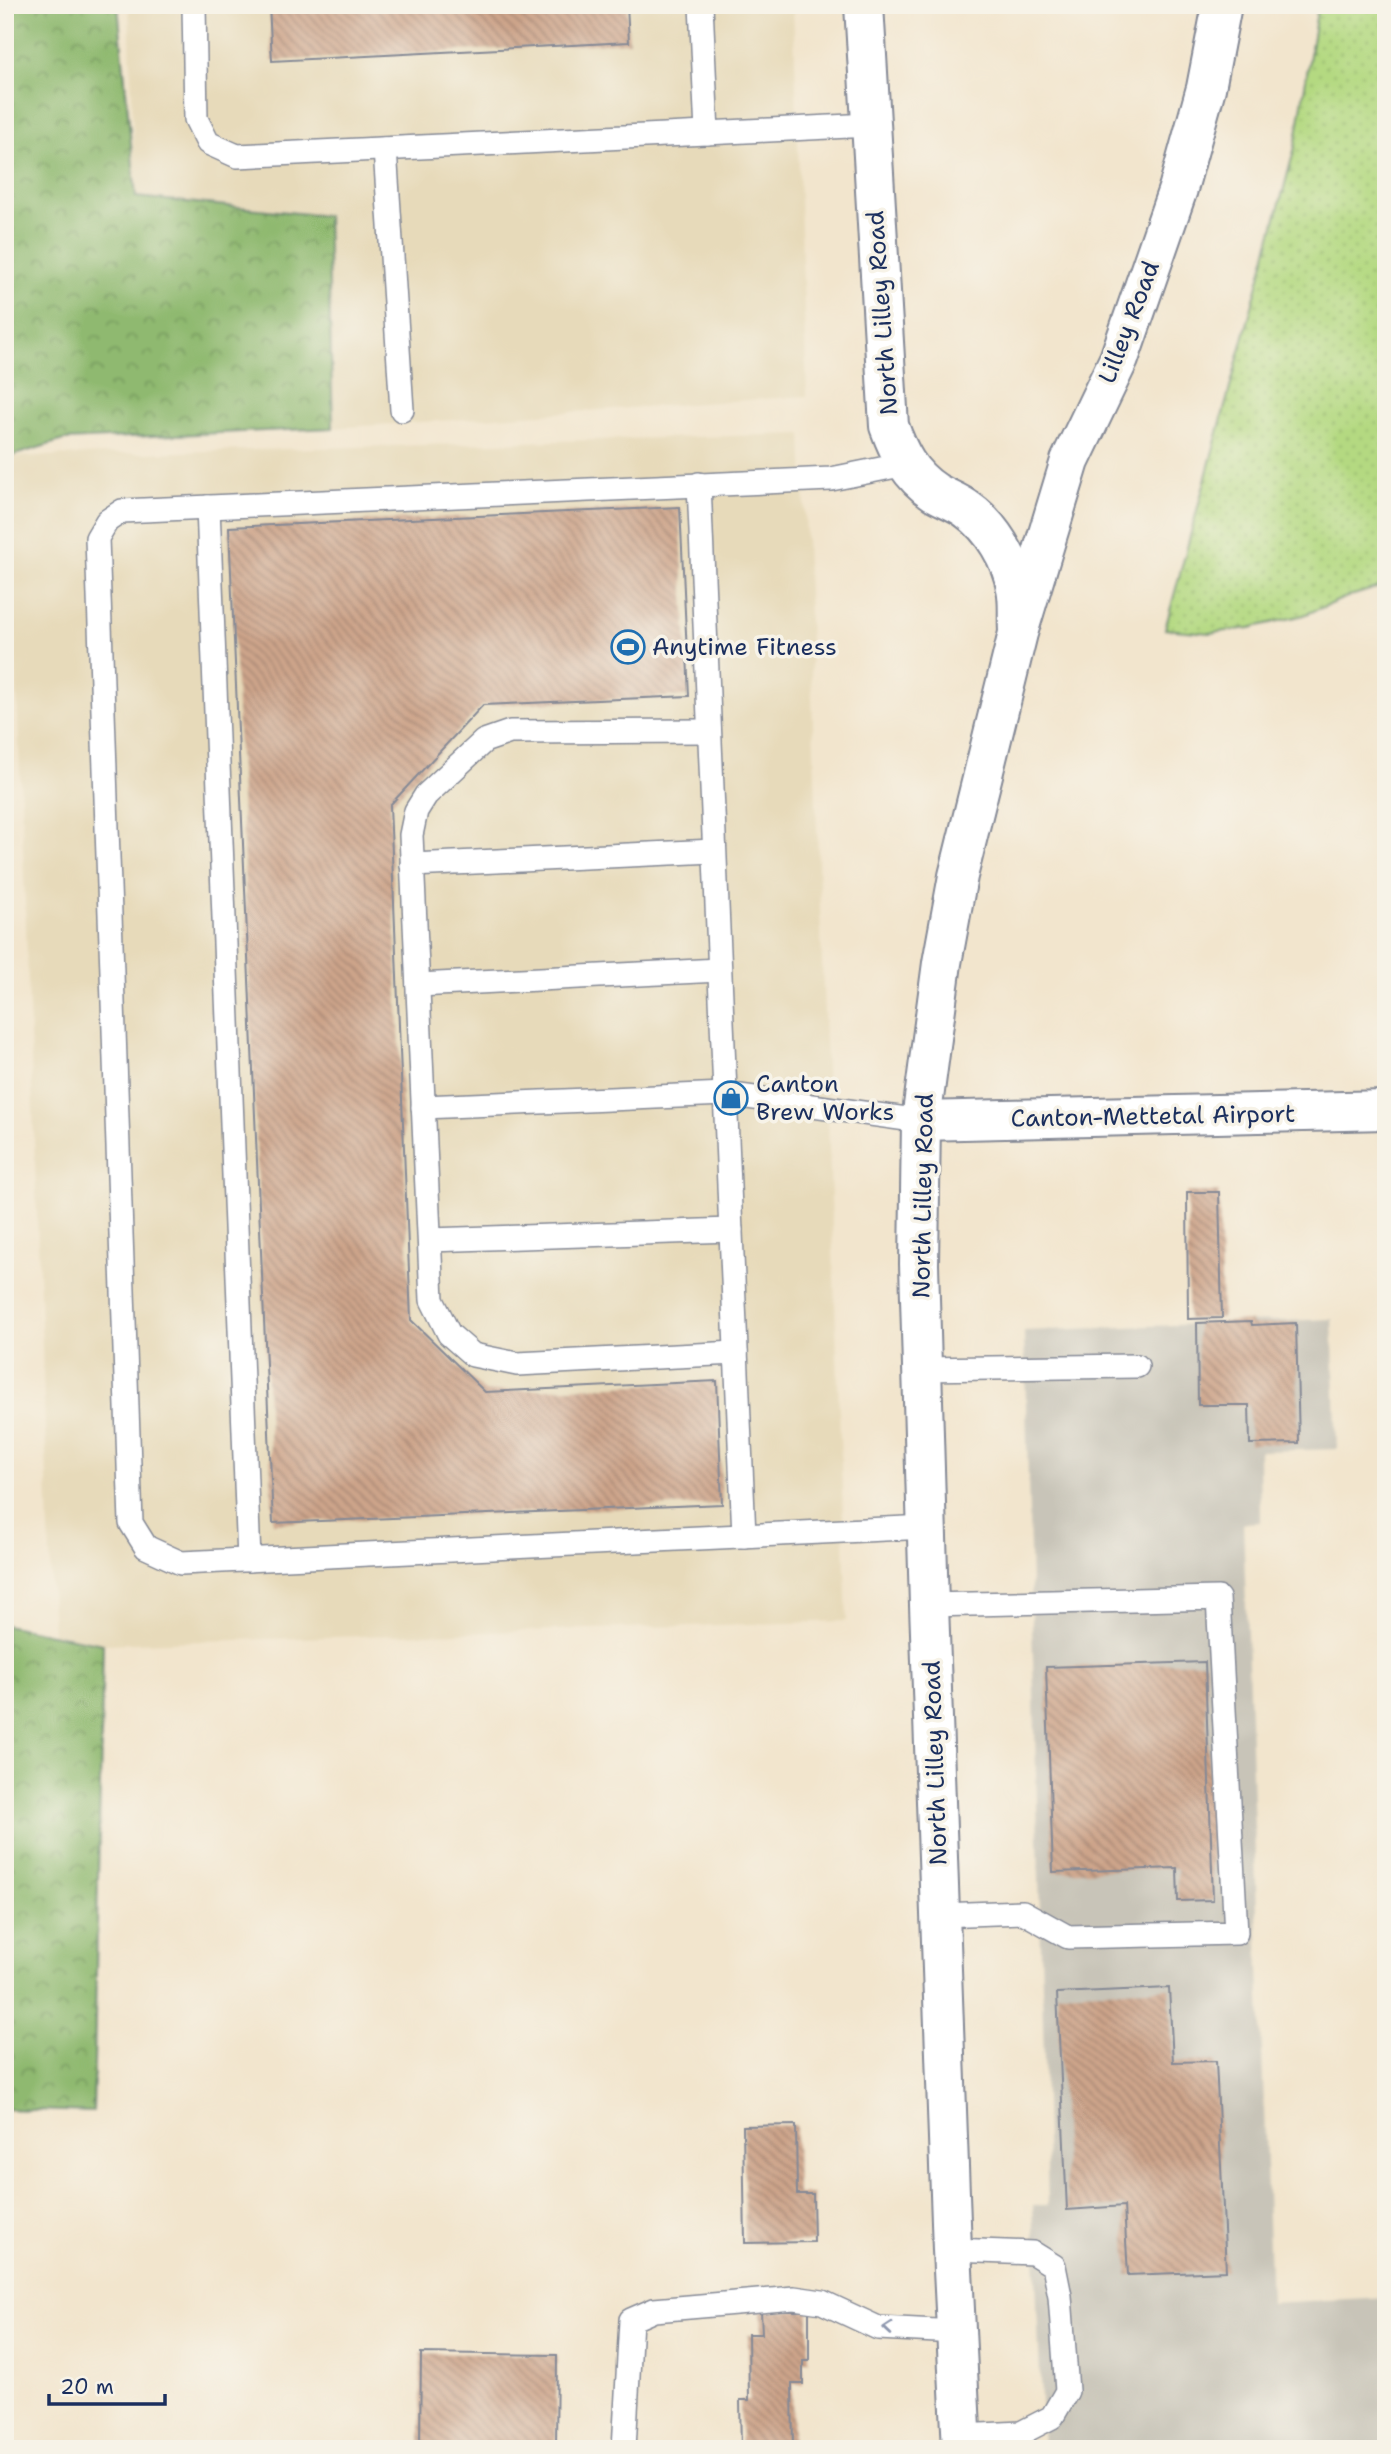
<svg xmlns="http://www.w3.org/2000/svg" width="1391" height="2454" viewBox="0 0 1391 2454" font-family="'Shantell Sans',sans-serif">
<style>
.built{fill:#e7daba}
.industrial{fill:#c8c4b8}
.grass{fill:url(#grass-dots);stroke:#688470;stroke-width:2}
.forest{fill:url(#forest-crowns);stroke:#557466;stroke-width:2}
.building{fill:url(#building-back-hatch)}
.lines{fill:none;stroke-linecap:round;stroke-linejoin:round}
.lane-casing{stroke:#868a96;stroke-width:26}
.street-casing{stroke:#868a96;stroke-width:42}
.secondary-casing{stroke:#868a96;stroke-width:42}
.lane{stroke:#fff;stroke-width:23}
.street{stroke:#fff;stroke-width:38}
.secondary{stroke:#fff;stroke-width:38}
.oneway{stroke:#8d97ae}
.labels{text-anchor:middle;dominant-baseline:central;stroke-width:7;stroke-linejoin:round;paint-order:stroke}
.street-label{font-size:24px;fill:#1b2f5e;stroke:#f7f3e8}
.poi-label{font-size:24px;fill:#1b2f5e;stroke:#f7f3e8;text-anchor:start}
</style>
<defs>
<pattern id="grass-dots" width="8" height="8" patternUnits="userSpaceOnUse" patternTransform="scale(1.75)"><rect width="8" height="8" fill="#b4d981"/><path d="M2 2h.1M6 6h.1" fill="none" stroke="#9abb72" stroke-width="1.8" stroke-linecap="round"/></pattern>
<pattern id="forest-crowns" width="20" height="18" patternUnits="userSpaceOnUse" patternTransform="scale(1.75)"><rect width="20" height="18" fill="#8fb96f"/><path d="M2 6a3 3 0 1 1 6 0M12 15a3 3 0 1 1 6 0" fill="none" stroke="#74975e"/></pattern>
<pattern id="building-back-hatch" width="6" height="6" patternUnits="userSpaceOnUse" patternTransform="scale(1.75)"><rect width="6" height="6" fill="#cda48a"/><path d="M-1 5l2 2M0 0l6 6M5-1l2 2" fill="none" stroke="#a68674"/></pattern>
</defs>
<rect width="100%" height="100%" fill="#f7f3e8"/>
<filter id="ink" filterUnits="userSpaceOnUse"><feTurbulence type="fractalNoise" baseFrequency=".0143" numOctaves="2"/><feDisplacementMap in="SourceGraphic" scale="14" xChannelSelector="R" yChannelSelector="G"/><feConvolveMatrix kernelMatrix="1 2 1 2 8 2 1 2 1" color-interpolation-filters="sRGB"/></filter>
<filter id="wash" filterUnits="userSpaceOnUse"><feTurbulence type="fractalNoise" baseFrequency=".00686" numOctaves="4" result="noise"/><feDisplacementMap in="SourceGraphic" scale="28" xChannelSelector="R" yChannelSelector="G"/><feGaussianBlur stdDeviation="1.57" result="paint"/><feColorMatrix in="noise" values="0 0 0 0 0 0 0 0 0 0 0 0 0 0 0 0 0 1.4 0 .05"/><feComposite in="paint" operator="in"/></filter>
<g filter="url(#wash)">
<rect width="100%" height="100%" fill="#f2e5cd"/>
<g class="built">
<path d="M 129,5 L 793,5 L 807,396 L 333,428 L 327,216 L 135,197 Z"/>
<path d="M 802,434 L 847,1621 L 103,1644 L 53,1634 L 8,457 Z"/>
</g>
<path class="industrial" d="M 1332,1319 L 1337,1449 L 1259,1451 L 1260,1522 L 1243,1523 L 1271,2303 L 1386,2297 L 1386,2449 L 1043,2449 L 1033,2205 L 1048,2205 L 1024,1331 Z"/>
<path class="grass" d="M 1318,5 L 1386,5 L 1386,585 L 1347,597 L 1304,615 L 1250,628 L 1210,633 L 1165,629 L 1295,147 Z"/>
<g class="forest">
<path d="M 5,5 L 118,5 L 136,197 L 327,216 L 333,428 L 64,440 L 5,458 Z"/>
<path d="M 5,1625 L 103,1644 L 93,2112 L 5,2109 Z"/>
</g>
<g id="blocks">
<g class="building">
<path d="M 269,5 L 627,5 L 629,42 L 272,61 Z"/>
<path d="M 680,507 L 689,696 L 483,705 L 390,805 L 411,1320 L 485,1392 L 717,1381 L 722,1504 L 273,1523 L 229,527 Z"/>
<path d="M 1187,1192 L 1219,1192 L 1222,1318 L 1188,1319 Z"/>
<path d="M 1251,1321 L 1252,1325 L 1296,1323 L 1299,1443 L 1250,1444 L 1249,1405 L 1198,1405 L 1197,1323 Z"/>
<path d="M 1205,1662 L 1213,1900 L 1178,1901 L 1177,1868 L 1053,1872 L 1046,1667 Z"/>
<path d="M 1169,1988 L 1173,2062 L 1216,2061 L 1226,2271 L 1128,2275 L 1124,2206 L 1067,2210 L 1057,1993 Z"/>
<path d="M 796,2125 L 797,2194 L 813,2194 L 814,2242 L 745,2243 L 743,2126 Z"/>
<path d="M 761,2311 L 809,2311 L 809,2361 L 803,2361 L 803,2384 L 792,2384 L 793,2449 L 741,2449 L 740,2400 L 749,2400 L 748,2334 L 762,2334 Z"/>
<path d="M 421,2353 L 557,2355 L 556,2447 L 420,2446 Z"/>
</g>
</g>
</g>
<g filter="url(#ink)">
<use href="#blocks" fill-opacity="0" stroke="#868a96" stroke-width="2"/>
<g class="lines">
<defs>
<g id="lane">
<path d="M 194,5 L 196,119 L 208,143 L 237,156 L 870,125"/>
<path d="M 701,5 L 707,133"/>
<path d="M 385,149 L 402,410"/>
<path d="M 906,464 L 831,479 L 122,511 L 107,521 L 97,538 L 131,1523 L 146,1547 L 181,1563 L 927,1527"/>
<path d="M 699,484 L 744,1536"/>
<path d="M 208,507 L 249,1560"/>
<path d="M 709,731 L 510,732 L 484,741 L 426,795 L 416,811 L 411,835 L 432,1300 L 449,1334 L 473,1355 L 517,1364 L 736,1353"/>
<path d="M 412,865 L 714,851"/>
<path d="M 418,985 L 719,970"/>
<path d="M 423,1107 L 725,1094 L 921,1121"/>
<path d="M 430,1240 L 731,1230"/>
<path d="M 922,1369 L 1137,1366"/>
<path d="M 929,1605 L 1218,1598 L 1236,1933 L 1068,1937 L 1023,1912 L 940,1915"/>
<path d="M 952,2250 L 1033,2253 L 1054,2266 L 1060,2296 L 1067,2391 L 1052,2417 L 1021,2433 L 962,2436"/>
<path d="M 624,2449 L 631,2320 L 654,2310 L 794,2298 L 822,2302 L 878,2328 L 957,2332"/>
</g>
<g id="street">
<path d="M 864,5 L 889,426 C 899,453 909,475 935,492 C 945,498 958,502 968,510 C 992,527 1011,559 1016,588 C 1019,601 1017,617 1018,631"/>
<path d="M 921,1121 L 1386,1110"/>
</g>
<path id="secondary" d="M 962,2449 L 952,2250 L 929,1605 L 919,1264 L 921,1121 L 942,963 L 958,876 L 1018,633 L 1070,461 L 1119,359 L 1178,189 L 1206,88 L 1222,5"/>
</defs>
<use href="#lane" class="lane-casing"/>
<use href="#street" class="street-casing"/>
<use href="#secondary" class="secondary-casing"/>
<use href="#lane" class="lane"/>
<use href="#street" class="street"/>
<use href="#secondary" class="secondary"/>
</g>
<defs><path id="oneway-chevron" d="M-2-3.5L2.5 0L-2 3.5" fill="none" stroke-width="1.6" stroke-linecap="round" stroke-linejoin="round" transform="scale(1.75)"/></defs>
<use class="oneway" href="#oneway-chevron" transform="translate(888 2328) rotate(-175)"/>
</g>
<defs>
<symbol id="stadium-ring" viewBox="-11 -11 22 22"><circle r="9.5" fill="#f7f3e8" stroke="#1f6fb2" stroke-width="1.5"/><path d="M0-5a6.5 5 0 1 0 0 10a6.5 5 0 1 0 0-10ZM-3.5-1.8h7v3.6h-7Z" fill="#1f6fb2"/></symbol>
<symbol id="shop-ring" viewBox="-11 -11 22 22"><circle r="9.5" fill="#f7f3e8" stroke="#1f6fb2" stroke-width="1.5"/><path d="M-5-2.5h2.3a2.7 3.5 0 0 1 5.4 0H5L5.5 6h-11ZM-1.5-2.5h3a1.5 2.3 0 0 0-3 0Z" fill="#1f6fb2"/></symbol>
</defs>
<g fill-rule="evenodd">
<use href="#stadium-ring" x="609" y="628" width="38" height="38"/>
<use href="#shop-ring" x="712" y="1079" width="38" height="38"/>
</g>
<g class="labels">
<g class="street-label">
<text transform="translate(882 313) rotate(-94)">North Lilley Road</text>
<text transform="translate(1129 322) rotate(-69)">Lilley Road</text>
<text transform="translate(1153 1116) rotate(-1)">Canton-Mettetal Airport</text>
<text transform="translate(923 1196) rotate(-89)">North Lilley Road</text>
<text transform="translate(935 1763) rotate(-92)">North Lilley Road</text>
</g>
<g class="poi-label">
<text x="652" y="647">Anytime Fitness</text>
<text x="756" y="1084">Canton<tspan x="756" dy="28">Brew Works</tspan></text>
</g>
</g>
<rect width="1391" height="2454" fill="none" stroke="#f7f3e8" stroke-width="28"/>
<path d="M49 2394v10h116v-10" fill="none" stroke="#1b2f5e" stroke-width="3.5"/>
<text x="60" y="2394" font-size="21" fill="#1b2f5e" stroke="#f7f3e8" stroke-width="5" paint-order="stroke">20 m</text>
</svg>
